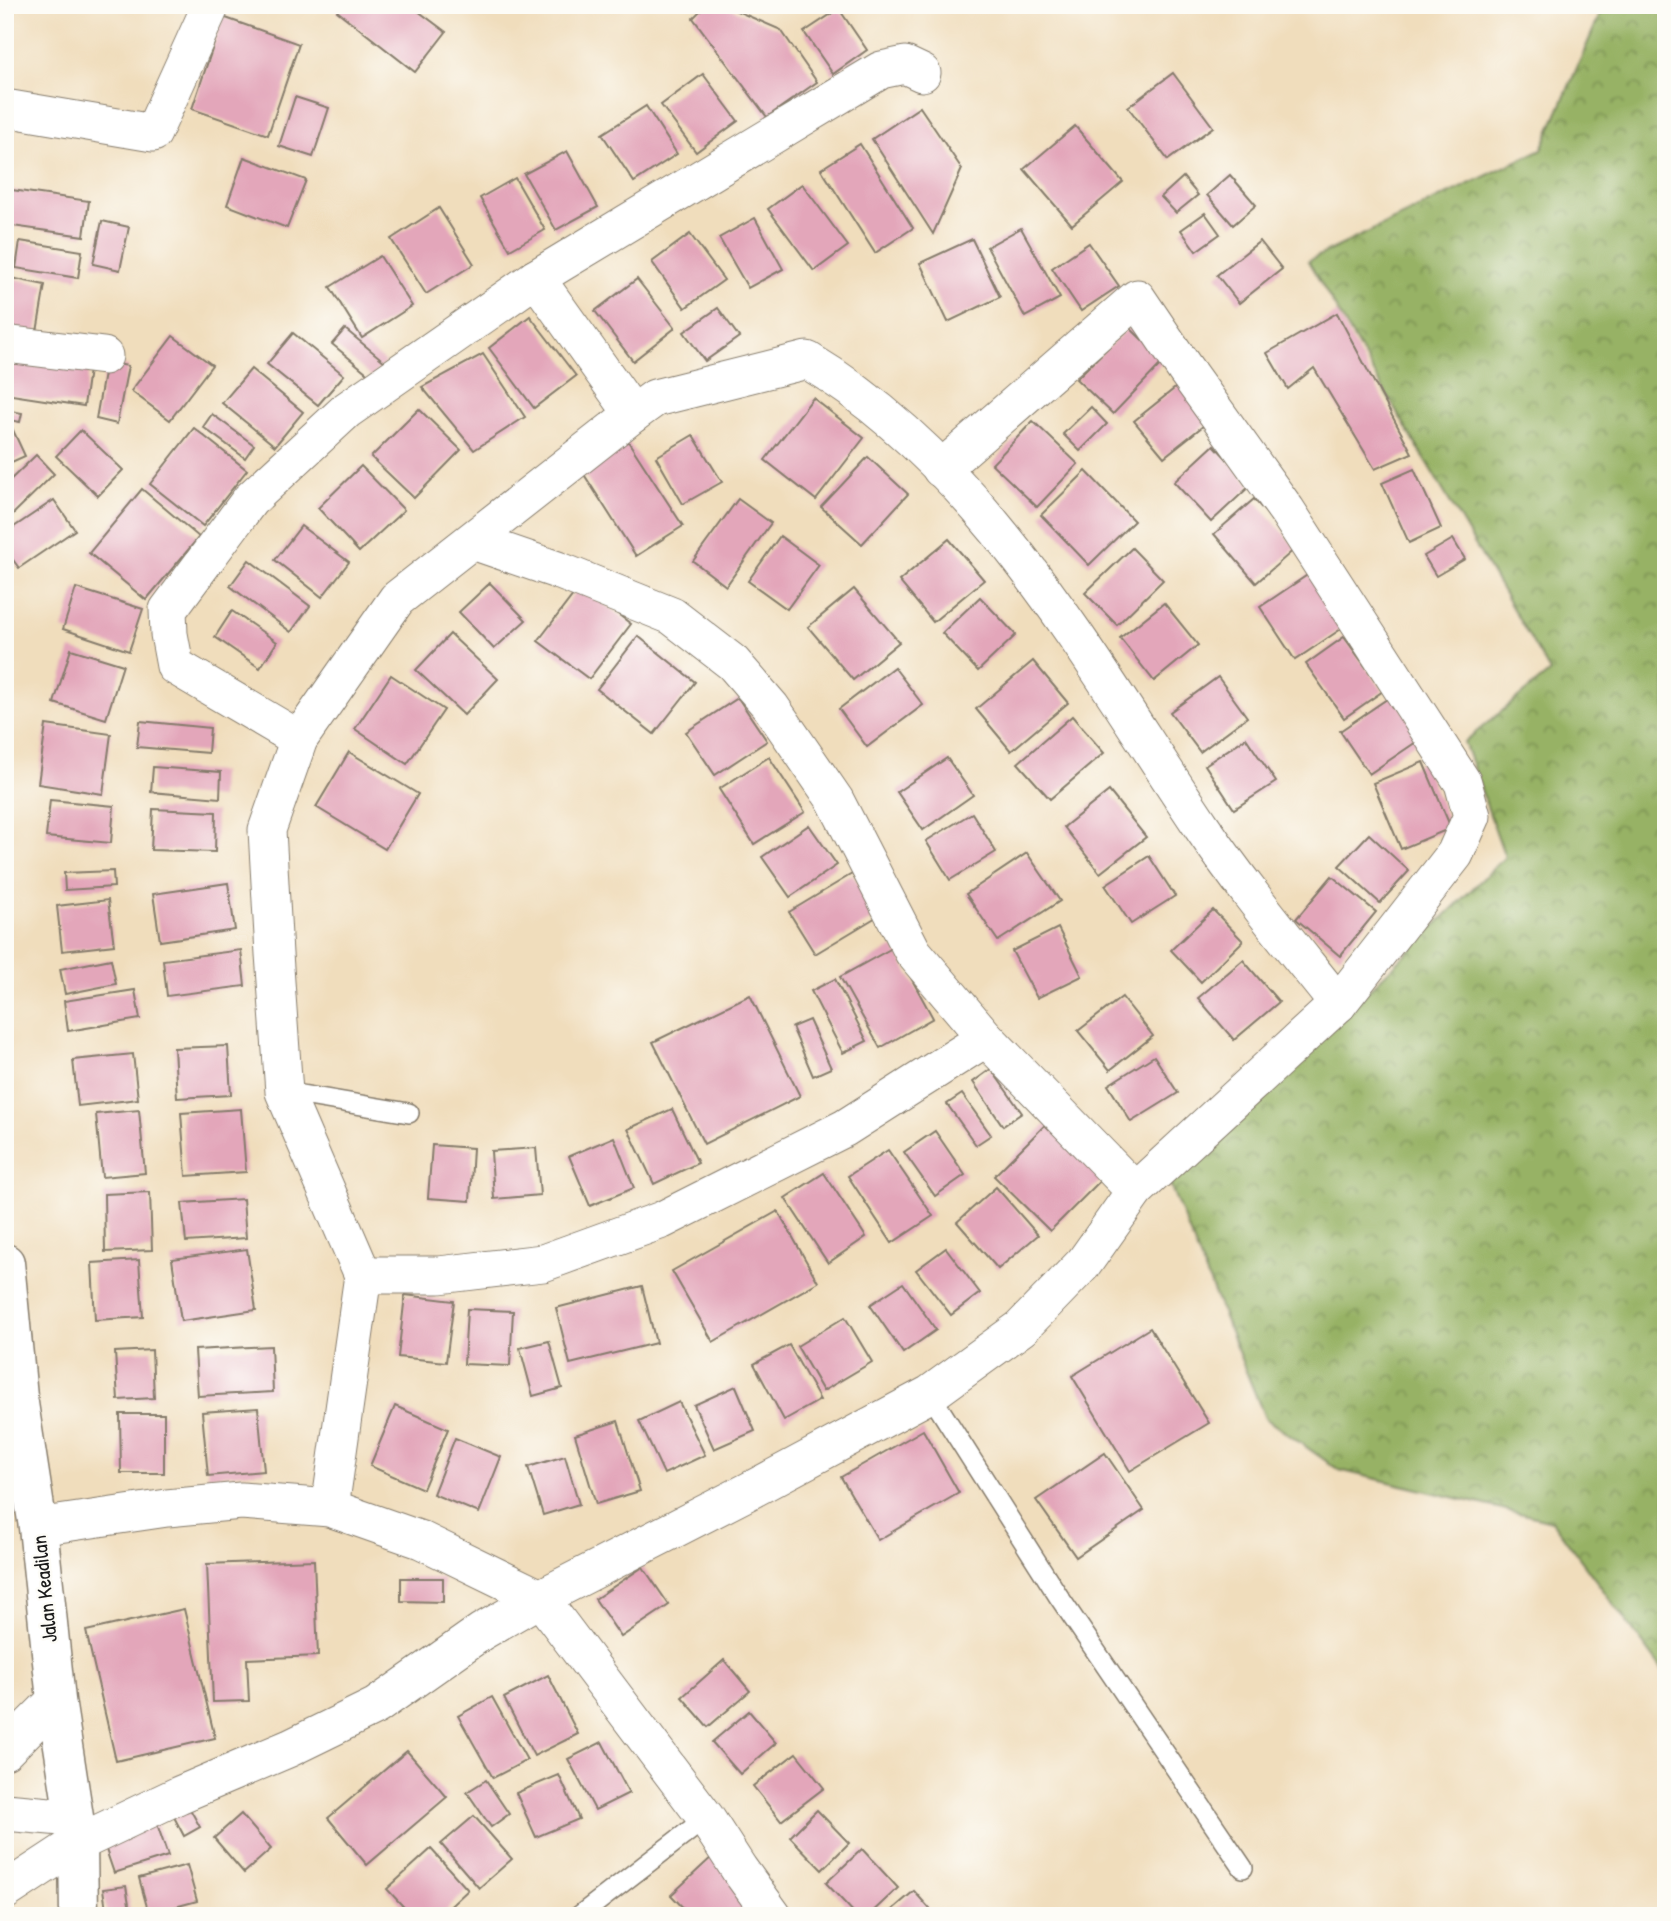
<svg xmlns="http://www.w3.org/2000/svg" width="1671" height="1921" viewBox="0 0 1671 1921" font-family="'Patrick Hand',sans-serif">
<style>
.forest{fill:url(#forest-crowns);stroke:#5a6740;stroke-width:2}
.building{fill:#e3a6ba}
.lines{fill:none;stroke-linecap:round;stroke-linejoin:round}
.service-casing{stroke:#867c6c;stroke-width:22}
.minor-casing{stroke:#867c6c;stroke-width:39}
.secondary-casing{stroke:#867c6c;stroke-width:41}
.service{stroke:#fff;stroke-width:19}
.minor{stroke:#fff;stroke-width:37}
.secondary{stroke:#fff;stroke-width:38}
.labels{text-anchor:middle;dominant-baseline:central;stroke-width:5;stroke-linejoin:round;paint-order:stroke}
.street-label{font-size:21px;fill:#1c1c1c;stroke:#fdfcf7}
</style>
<defs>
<pattern id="forest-crowns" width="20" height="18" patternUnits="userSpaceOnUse" patternTransform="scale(1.75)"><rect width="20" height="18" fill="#97b265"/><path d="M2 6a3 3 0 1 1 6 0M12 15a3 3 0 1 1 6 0" fill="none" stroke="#7a9052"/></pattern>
</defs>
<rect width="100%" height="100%" fill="#fdfcf7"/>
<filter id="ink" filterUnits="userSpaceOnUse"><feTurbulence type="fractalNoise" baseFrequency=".0143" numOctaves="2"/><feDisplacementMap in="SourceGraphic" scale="14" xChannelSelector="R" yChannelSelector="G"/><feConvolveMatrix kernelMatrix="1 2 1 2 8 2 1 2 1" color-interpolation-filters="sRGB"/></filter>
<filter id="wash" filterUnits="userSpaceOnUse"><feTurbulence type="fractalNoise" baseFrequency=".00686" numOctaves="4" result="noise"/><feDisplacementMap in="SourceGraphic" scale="28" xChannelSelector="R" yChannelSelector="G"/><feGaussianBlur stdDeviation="1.57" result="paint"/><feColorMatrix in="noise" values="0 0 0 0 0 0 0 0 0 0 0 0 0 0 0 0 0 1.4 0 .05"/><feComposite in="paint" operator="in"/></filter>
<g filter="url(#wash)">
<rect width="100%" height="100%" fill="#f0ddbc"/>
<path class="forest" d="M 1604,5 L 1666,5 L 1666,1675 L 1552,1521 L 1339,1470 L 1265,1418 L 1162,1165 L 1286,1071 L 1505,857 L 1464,742 L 1550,672 L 1308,261 L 1542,149 Z"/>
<g id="blocks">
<g class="building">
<path d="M 341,5 L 410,5 L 446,32 L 415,72 L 337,11 Z"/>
<path d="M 706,5 L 723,5 L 781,30 L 817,82 L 767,117 L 693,18 Z"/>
<path d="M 839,9 L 867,50 L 833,74 L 804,32 Z"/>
<path d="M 223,17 L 299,44 L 268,135 L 192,109 Z"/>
<path d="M 1173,73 L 1213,127 L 1168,160 L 1128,107 Z"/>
<path d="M 703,74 L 738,121 L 696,152 L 661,105 Z"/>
<path d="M 295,97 L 329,108 L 313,157 L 279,146 Z"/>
<path d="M 646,106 L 677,154 L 634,182 L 602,134 Z"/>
<path d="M 920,107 L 962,169 L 933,234 L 872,139 Z"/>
<path d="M 1075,126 L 1123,182 L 1072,225 L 1024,169 Z"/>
<path d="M 860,144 L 913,228 L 875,253 L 821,169 Z"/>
<path d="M 567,151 L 598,207 L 556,230 L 524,174 Z"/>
<path d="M 244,157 L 306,180 L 287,228 L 227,205 Z"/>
<path d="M 1230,175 L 1256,205 L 1233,225 L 1207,195 Z"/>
<path d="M 1183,177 L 1198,195 L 1176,213 L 1161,197 Z"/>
<path d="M 515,178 L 545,230 L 510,250 L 480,198 Z"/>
<path d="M 802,184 L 848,246 L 814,271 L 768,209 Z"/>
<path d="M 5,189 L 89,201 L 84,236 L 5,225 Z"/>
<path d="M 439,208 L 474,264 L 426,294 L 391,239 Z"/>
<path d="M 1205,213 L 1220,234 L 1196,251 L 1181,230 Z"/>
<path d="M 755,218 L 783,269 L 748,288 L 719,238 Z"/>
<path d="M 102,221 L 129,227 L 120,270 L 93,264 Z"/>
<path d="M 1021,228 L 1060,298 L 1025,317 L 987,247 Z"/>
<path d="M 690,234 L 724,280 L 685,308 L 652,262 Z"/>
<path d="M 972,239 L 1000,297 L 948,322 L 920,263 Z"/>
<path d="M 20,241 L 82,251 L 78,278 L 16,268 Z"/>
<path d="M 1260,241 L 1282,269 L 1239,303 L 1217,275 Z"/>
<path d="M 1089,243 L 1119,286 L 1081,311 L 1052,268 Z"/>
<path d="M 380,256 L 412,306 L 362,338 L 330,287 Z"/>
<path d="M 6,277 L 45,285 L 37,332 L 5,326 Z"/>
<path d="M 637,279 L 675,328 L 633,361 L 595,311 Z"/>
<path d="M 718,308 L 739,337 L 705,361 L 684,332 Z"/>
<path d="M 1337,313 L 1412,453 L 1375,469 L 1314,368 L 1288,389 L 1267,353 Z"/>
<path d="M 530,316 L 576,376 L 534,408 L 489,348 Z"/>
<path d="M 1129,327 L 1164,361 L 1113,414 L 1076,379 Z"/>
<path d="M 345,329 L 385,362 L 372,377 L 332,344 Z"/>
<path d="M 293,333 L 344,375 L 318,405 L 267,364 Z"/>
<path d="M 173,336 L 212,365 L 170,420 L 131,391 Z"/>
<path d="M 5,350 L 90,362 L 84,406 L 5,394 Z"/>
<path d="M 483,354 L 525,417 L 474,450 L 422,387 Z"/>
<path d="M 106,362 L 128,366 L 117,424 L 96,419 Z"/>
<path d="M 251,369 L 303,412 L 275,446 L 222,403 Z"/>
<path d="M 1184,381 L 1213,418 L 1164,457 L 1134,421 Z"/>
<path d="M 813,398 L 864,438 L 816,500 L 765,460 Z"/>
<path d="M 1091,407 L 1107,424 L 1080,451 L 1063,434 Z"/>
<path d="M 419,409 L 461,450 L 414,498 L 371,457 Z"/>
<path d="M 5,410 L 22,413 L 20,422 L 5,419 Z"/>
<path d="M 212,414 L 254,445 L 245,458 L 203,427 Z"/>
<path d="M 1033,421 L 1078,464 L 1037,507 L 992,464 Z"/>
<path d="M 12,428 L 25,456 L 5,465 L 5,431 Z"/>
<path d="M 194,428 L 247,470 L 203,526 L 150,484 Z"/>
<path d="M 81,430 L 123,470 L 98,496 L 56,456 Z"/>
<path d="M 624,435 L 683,526 L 636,556 L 578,465 Z"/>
<path d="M 693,435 L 722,482 L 683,504 L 656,457 Z"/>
<path d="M 1214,445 L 1251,485 L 1211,522 L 1174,482 Z"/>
<path d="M 36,455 L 54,474 L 9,518 L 5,514 L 5,485 Z"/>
<path d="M 868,457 L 908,494 L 862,544 L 821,507 Z"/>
<path d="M 361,466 L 404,510 L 359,552 L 318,508 Z"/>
<path d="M 1414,469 L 1441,528 L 1409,543 L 1382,483 Z"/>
<path d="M 1086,471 L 1134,521 L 1089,565 L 1041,515 Z"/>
<path d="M 142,489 L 199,537 L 146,600 L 89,553 Z"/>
<path d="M 738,499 L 771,523 L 726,586 L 693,561 Z"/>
<path d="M 1254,499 L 1296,548 L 1256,583 L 1214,534 Z"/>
<path d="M 54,500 L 75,530 L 19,568 L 5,549 L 5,533 Z"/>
<path d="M 301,526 L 349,562 L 322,597 L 275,560 Z"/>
<path d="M 780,536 L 819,565 L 787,609 L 748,581 Z"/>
<path d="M 949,539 L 984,580 L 933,622 L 899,581 Z"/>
<path d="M 1453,539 L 1465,559 L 1436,576 L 1424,556 Z"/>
<path d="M 1132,548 L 1163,580 L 1117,625 L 1085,593 Z"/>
<path d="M 249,560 L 310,606 L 291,632 L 230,586 Z"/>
<path d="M 1309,574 L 1344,627 L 1295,660 L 1260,607 Z"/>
<path d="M 490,583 L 526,620 L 494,649 L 459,612 Z"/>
<path d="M 580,586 L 631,624 L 589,679 L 538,641 Z"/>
<path d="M 76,588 L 143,609 L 129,651 L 63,629 Z"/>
<path d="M 854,589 L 899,642 L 853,680 L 808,627 Z"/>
<path d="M 980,597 L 1016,635 L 978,671 L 942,633 Z"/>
<path d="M 1164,603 L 1198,645 L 1154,681 L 1120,638 Z"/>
<path d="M 232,611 L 277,642 L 260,668 L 215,637 Z"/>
<path d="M 450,634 L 498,679 L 464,715 L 416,670 Z"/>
<path d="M 638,636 L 695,682 L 654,734 L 597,689 Z"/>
<path d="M 1344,637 L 1383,691 L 1344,718 L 1306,664 Z"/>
<path d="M 71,649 L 123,665 L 106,719 L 54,703 Z"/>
<path d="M 1033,661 L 1068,703 L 1011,751 L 976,709 Z"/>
<path d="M 894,667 L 923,705 L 867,747 L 839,709 Z"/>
<path d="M 391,675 L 444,710 L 407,764 L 355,729 Z"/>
<path d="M 1218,677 L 1247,717 L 1200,752 L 1170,712 Z"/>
<path d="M 1393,695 L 1422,738 L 1369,774 L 1340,731 Z"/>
<path d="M 738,698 L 767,741 L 715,775 L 686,732 Z"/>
<path d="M 1072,716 L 1104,753 L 1050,799 L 1018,763 Z"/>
<path d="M 140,721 L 210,728 L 208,753 L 137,747 Z"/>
<path d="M 46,725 L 111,734 L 103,794 L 38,784 Z"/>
<path d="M 1246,738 L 1276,782 L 1234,809 L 1205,765 Z"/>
<path d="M 349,752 L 418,794 L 385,849 L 316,807 Z"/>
<path d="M 769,757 L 805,812 L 754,844 L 719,789 Z"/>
<path d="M 947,758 L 973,795 L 923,830 L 897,792 Z"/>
<path d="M 1423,762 L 1451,828 L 1401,849 L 1373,783 Z"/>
<path d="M 153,767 L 221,772 L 220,798 L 151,792 Z"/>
<path d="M 1109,791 L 1146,837 L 1100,873 L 1064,827 Z"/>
<path d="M 50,800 L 114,806 L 111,843 L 46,837 Z"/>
<path d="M 153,809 L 216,812 L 215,852 L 151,850 Z"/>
<path d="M 972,813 L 996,852 L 950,880 L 926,841 Z"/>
<path d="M 809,825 L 837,865 L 790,897 L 762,857 Z"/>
<path d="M 1369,834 L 1409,871 L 1380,903 L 1339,866 Z"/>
<path d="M 1027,853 L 1060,901 L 998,941 L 966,894 Z"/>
<path d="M 1149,856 L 1175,896 L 1131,924 L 1105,885 Z"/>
<path d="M 113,871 L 114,887 L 65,890 L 64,873 Z"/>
<path d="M 852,874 L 878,916 L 815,954 L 789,912 Z"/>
<path d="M 1332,876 L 1376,912 L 1340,956 L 1296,919 Z"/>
<path d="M 228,883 L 235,930 L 160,941 L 153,894 Z"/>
<path d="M 108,900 L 114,945 L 62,951 L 57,906 Z"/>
<path d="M 1213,910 L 1243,941 L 1201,982 L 1171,950 Z"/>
<path d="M 1058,928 L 1082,976 L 1037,998 L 1012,951 Z"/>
<path d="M 894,947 L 933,1018 L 880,1048 L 840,977 Z"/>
<path d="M 241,950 L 245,986 L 167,996 L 163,960 Z"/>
<path d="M 111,959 L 116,984 L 65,994 L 60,969 Z"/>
<path d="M 1243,960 L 1279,1002 L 1234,1040 L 1198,998 Z"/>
<path d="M 835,979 L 867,1041 L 843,1053 L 811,991 Z"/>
<path d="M 135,990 L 140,1019 L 68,1031 L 64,1001 Z"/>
<path d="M 750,995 L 800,1096 L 704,1144 L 653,1042 Z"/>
<path d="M 1122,997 L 1153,1036 L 1110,1070 L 1078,1031 Z"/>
<path d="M 809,1020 L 831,1068 L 813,1076 L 792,1027 Z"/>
<path d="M 228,1046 L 231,1095 L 177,1098 L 174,1048 Z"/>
<path d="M 133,1054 L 138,1099 L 78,1106 L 73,1060 Z"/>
<path d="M 1154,1056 L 1178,1093 L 1131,1122 L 1108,1085 Z"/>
<path d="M 991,1069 L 1022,1113 L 1003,1126 L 973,1082 Z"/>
<path d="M 962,1094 L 991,1135 L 976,1145 L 947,1104 Z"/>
<path d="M 241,1109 L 246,1172 L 186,1176 L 181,1113 Z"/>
<path d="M 672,1109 L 698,1163 L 654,1184 L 628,1129 Z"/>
<path d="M 139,1110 L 145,1173 L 102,1177 L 96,1114 Z"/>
<path d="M 1053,1117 L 1109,1172 L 1050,1231 L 994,1176 Z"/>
<path d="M 935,1131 L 965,1175 L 935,1196 L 904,1152 Z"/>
<path d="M 614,1137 L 634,1188 L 590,1206 L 569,1156 Z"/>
<path d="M 432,1145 L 473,1148 L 470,1201 L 428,1198 Z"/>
<path d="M 536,1148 L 540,1195 L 494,1199 L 491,1151 Z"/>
<path d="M 888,1150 L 933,1216 L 892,1243 L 848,1176 Z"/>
<path d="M 824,1173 L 866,1237 L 828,1263 L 785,1198 Z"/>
<path d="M 996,1187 L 1038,1235 L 998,1269 L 957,1222 Z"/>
<path d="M 150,1192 L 152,1250 L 105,1252 L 104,1194 Z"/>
<path d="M 243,1199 L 246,1238 L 186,1242 L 182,1203 Z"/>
<path d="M 778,1211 L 818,1282 L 713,1342 L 672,1271 Z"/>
<path d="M 946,1248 L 980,1293 L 951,1315 L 916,1270 Z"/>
<path d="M 247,1249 L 256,1310 L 181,1321 L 172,1259 Z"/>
<path d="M 139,1260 L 143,1317 L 95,1320 L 92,1263 Z"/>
<path d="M 903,1283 L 936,1330 L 903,1353 L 870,1305 Z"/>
<path d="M 642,1286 L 656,1343 L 570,1364 L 556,1308 Z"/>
<path d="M 405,1295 L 454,1301 L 446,1362 L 398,1357 Z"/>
<path d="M 467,1309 L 513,1311 L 510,1366 L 464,1364 Z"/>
<path d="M 845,1317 L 872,1362 L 823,1391 L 797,1346 Z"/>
<path d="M 1150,1328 L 1209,1423 L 1130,1471 L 1072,1376 Z"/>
<path d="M 549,1341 L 562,1388 L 533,1396 L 520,1348 Z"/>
<path d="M 789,1345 L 820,1400 L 784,1420 L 754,1364 Z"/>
<path d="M 271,1346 L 273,1392 L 198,1396 L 195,1350 Z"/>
<path d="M 152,1350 L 154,1398 L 118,1400 L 115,1352 Z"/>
<path d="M 736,1386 L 755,1431 L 714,1449 L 694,1405 Z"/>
<path d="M 679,1402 L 705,1455 L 664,1474 L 639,1421 Z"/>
<path d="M 395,1406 L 448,1429 L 423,1489 L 370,1466 Z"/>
<path d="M 258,1408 L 264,1471 L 208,1476 L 202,1412 Z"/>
<path d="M 120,1414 L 164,1414 L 164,1473 L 121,1473 Z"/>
<path d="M 618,1421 L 640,1491 L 596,1504 L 575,1435 Z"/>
<path d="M 923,1430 L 959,1493 L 878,1540 L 841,1477 Z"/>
<path d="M 455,1438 L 501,1457 L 479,1513 L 433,1494 Z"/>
<path d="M 1105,1453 L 1144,1510 L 1076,1557 L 1036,1500 Z"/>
<path d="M 565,1456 L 579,1504 L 543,1515 L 528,1467 Z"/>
<path d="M 314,1560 L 318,1656 L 247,1659 L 249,1701 L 213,1702 L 207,1564 Z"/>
<path d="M 643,1567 L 669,1605 L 621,1637 L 595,1599 Z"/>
<path d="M 401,1578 L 443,1578 L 443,1602 L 401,1601 Z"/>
<path d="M 184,1609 L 215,1738 L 116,1761 L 86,1631 Z"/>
<path d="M 724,1660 L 750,1691 L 708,1727 L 682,1697 Z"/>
<path d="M 548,1675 L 578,1734 L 534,1756 L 504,1698 Z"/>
<path d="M 492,1697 L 527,1760 L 493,1778 L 458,1716 Z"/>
<path d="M 749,1711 L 776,1743 L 740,1774 L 712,1742 Z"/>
<path d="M 602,1742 L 629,1793 L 595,1810 L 568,1759 Z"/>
<path d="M 407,1751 L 447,1797 L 367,1865 L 328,1818 Z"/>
<path d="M 796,1753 L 824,1788 L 781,1821 L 753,1786 Z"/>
<path d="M 559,1775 L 579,1819 L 536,1837 L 516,1793 Z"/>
<path d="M 486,1780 L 509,1814 L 491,1827 L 467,1792 Z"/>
<path d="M 190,1809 L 200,1827 L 184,1836 L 174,1817 Z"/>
<path d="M 817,1810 L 849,1843 L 822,1870 L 790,1837 Z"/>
<path d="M 241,1814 L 271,1849 L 244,1873 L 214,1838 Z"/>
<path d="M 474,1816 L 512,1859 L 479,1888 L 441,1844 Z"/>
<path d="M 156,1821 L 168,1856 L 114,1873 L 102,1838 Z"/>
<path d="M 431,1849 L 468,1890 L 440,1916 L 412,1916 L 387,1889 Z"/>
<path d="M 862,1849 L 898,1888 L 868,1916 L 857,1916 L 826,1883 Z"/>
<path d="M 715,1854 L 754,1916 L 691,1916 L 671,1895 Z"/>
<path d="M 187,1865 L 197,1901 L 149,1914 L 139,1878 Z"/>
<path d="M 126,1886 L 131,1916 L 107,1916 L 103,1889 Z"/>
<path d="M 914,1891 L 936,1916 L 885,1916 Z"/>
</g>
</g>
</g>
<g filter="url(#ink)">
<use href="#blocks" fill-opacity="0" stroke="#867c6c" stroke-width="2"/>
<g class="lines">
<defs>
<g id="service">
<path d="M 284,1092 L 409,1113"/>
<path d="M 930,1394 L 1059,1597 L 1243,1868"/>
<path d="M 579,1916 L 706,1818"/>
</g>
<g id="minor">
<path d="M 5,108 L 153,133 L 211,5"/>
<path d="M 536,278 L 633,414"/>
<path d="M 5,344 L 104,356"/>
<path d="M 473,541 L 560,571 L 672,616 L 733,663 L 771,707 L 835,800 L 913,952 L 986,1038 L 1135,1191"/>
<path d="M 299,739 L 175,666 L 169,634 L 168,610 L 250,500 L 347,410 L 536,278 L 881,70 L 905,65 L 922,73"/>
<path d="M 363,1275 L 439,1275 L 543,1263 L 662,1220 L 845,1128 L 986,1038"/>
<path d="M 330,1508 L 421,1540 L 540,1598 L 706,1818 L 739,1869 L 773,1916"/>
<path d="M 38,1527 L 167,1508 L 241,1501 L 330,1508 L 363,1275 L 284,1092 L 274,954 L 267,830 L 299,739 L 397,599 L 633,414 L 655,398 L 807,360 C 985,466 1089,660 1202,827 C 1243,888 1292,946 1338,1004"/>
<path d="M 5,1751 L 56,1700"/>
<path d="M 5,1812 L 73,1818"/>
<path d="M 5,1891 L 78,1843 L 179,1795 L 290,1748 L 376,1706 L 481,1632 L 540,1598 L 747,1492 L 930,1394 L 1021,1328 L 1084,1263 L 1135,1191 L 1338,1004 L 1455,854 L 1472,816 L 1463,783 L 1287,511 L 1185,369 L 1137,298 L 941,469"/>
</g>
<path id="secondary" d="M 5,1263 L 18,1397 L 38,1527 L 56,1700 L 78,1843 L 79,1916"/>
</defs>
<use href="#service" class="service-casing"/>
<use href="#minor" class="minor-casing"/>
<use href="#secondary" class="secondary-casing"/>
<use href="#service" class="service"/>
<use href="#minor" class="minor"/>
<use href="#secondary" class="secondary"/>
</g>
</g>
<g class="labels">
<g class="street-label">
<text transform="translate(44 1589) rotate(-96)">Jalan Keadilan</text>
</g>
</g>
<rect width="1671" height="1921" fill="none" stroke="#fdfcf7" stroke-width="28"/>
</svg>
